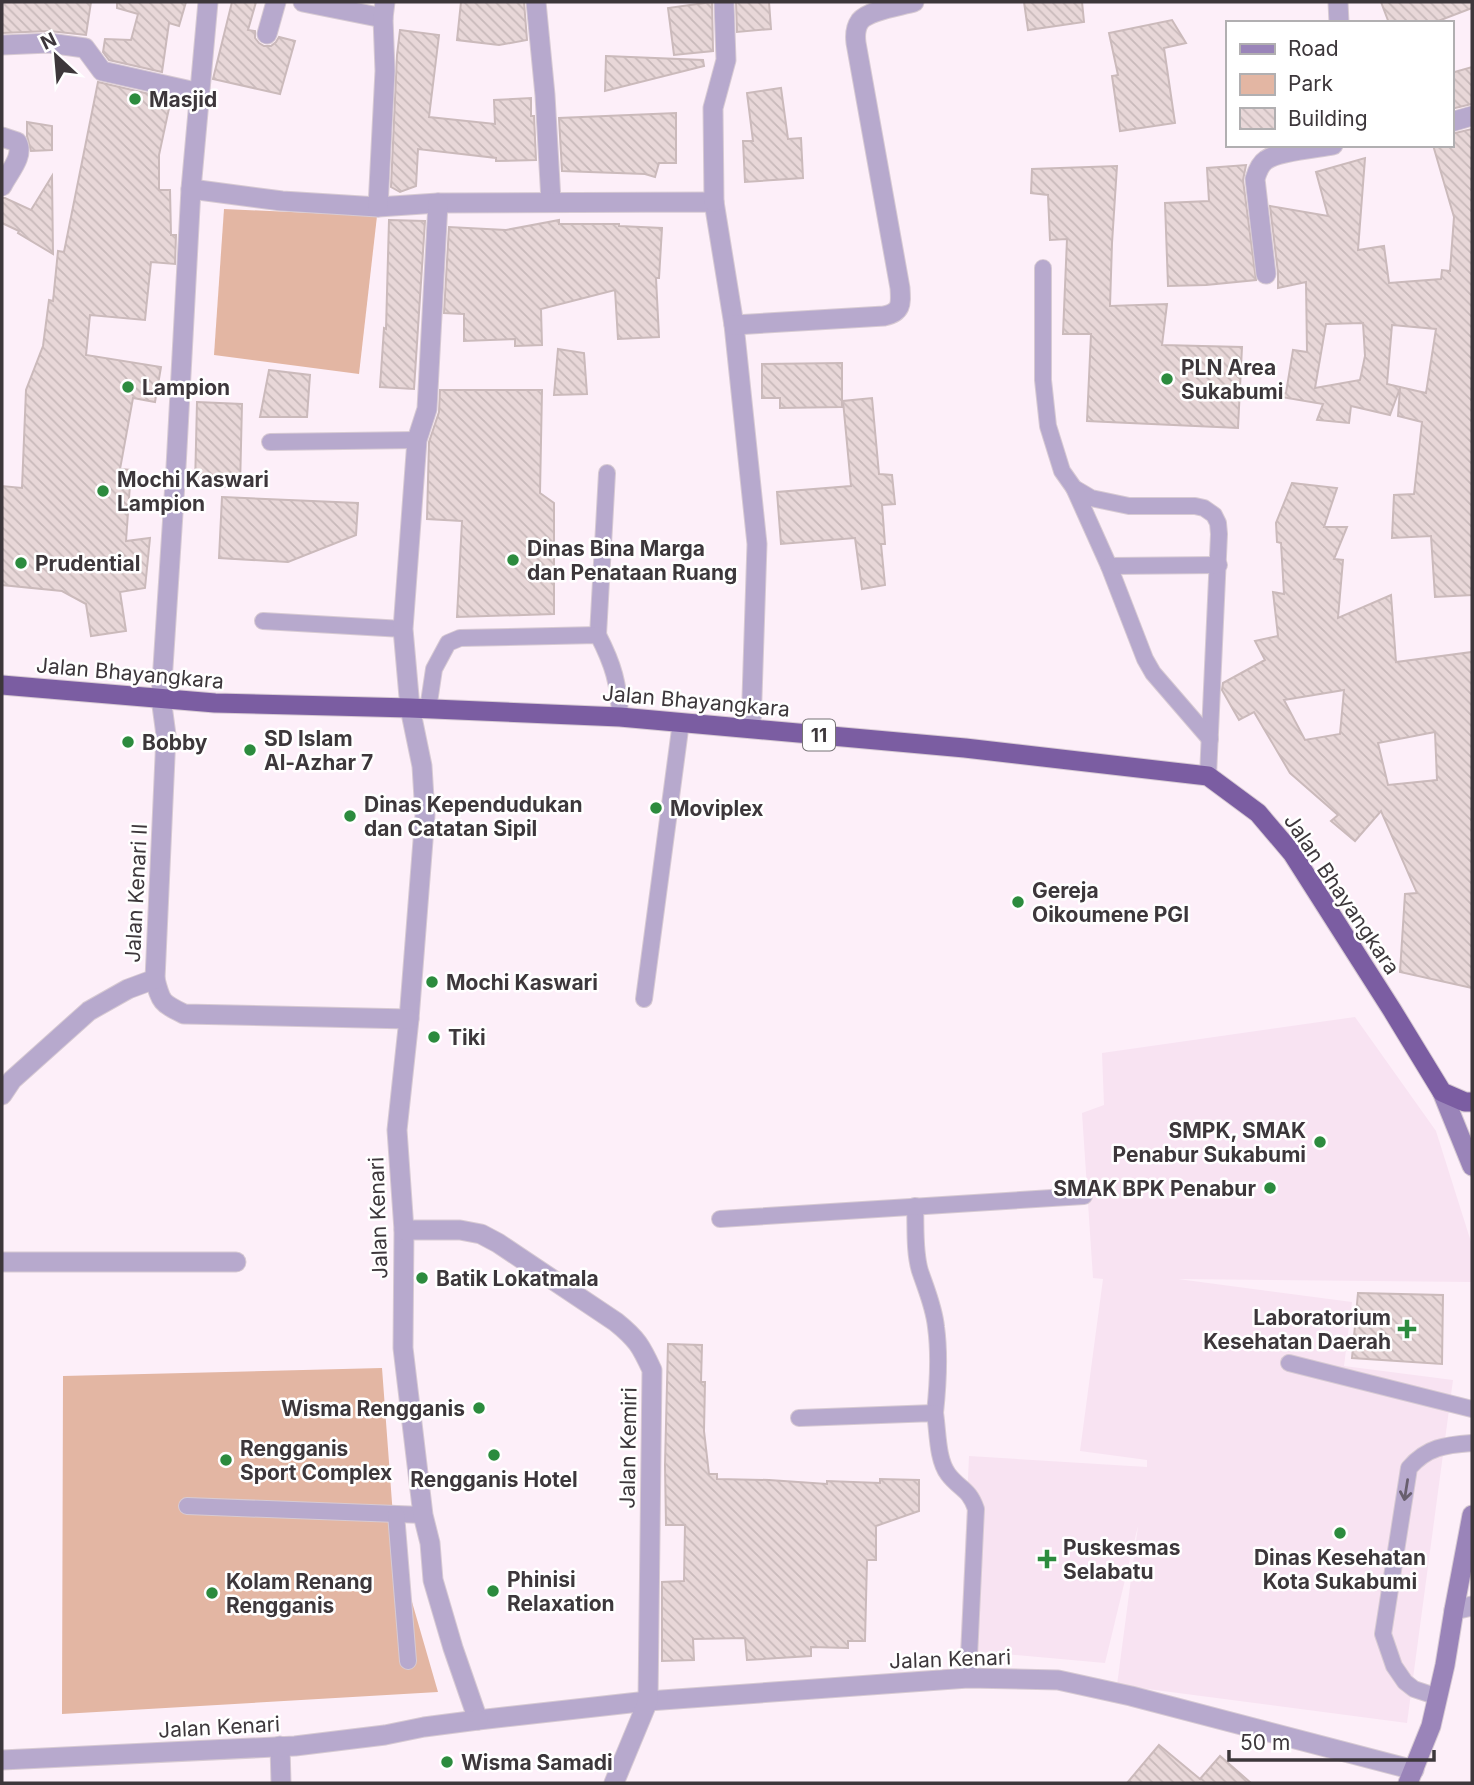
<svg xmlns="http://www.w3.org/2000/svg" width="1474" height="1785" viewBox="0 0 1474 1785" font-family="Inter,sans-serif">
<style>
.built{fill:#f8e3f2}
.green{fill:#e3b6a3}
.building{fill:url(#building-back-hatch);stroke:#cbbabb;stroke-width:2;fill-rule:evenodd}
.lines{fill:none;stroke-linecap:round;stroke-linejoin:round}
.service-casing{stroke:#d7cad3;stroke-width:18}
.minor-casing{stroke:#d7cad3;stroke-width:21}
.secondary-casing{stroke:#d7cad3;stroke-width:21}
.trunk-casing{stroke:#d7cad3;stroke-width:21}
.service{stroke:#b7a9cd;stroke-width:16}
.minor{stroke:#b7a9cd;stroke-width:19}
.secondary{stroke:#9a84b9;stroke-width:19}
.trunk{stroke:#7b5da2;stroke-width:19}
.oneway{stroke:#685f6e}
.poi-dot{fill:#2c8b3e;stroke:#fff;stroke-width:2.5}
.labels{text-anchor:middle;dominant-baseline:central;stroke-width:5;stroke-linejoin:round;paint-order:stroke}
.shield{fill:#fff;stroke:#777376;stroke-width:2}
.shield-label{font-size:19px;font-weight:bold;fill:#3d373b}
.poi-label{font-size:21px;font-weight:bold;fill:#3d373b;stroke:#fff;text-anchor:start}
.street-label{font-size:21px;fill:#3d373b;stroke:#fff}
</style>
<defs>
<pattern id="building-back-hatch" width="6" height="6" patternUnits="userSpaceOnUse" patternTransform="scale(1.75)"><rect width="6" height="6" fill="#e8d7d8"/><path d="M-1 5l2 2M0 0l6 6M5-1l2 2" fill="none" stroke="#c8b9ba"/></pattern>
</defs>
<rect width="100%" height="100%" fill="#fdeff9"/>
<path class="built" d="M 1355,1017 L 1436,1131 L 1472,1245 L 1472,1282 L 1178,1279 L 1352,1302 L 1344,1366 L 1453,1380 L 1407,1723 L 1117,1685 L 1138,1526 L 1105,1663 L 960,1650 L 969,1456 L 1147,1467 L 1147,1460 L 1080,1451 L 1103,1279 L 1093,1278 L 1082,1113 L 1104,1105 L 1102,1053 Z"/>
<g class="green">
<path d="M 224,209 L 377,216 L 359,374 L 214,355 Z"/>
<path d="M 382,1368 L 395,1543 L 438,1692 L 62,1714 L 63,1376 Z"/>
</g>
<g class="building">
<path d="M 2,2 L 91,2 L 86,35 L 49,31 L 2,33 Z"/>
<path d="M 117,2 L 186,2 L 179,26 L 169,23 L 162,72 L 109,60 L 103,52 L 105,39 L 131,40 L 138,14 L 117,8 Z"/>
<path d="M 232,2 L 256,2 L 248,30 L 255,31 L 255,38 L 259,43 L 264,46 L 271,46 L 276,42 L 279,37 L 295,41 L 280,94 L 213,79 Z"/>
<path d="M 461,2 L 524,2 L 527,40 L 499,45 L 457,40 Z"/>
<path d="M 712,2 L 713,51 L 674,55 L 668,8 Z"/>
<path d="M 736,2 L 769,2 L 771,29 L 737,32 Z"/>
<path d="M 1024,2 L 1082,2 L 1084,22 L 1028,30 Z"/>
<path d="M 1381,2 L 1472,2 L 1472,8 L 1433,23 L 1389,23 Z"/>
<path d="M 1172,20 L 1186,43 L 1164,48 L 1175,123 L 1120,131 L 1112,76 L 1118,75 L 1109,33 Z"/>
<path d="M 400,30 L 439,35 L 429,117 L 495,124 L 494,100 L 531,98 L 531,116 L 534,116 L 536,160 L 496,161 L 496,158 L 418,149 L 416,186 L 400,192 L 391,187 L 397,55 Z"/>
<path d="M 606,56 L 703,60 L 704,66 L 605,91 Z"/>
<path d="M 1472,67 L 1472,104 L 1451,109 L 1451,73 Z"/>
<path d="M 98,82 L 171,99 L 159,155 L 159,190 L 170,190 L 171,235 L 176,235 L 175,264 L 151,262 L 145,320 L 90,315 L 86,355 L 161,367 L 155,402 L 133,398 L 120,469 L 131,470 L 126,541 L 150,538 L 145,588 L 120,592 L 126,631 L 91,636 L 86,604 L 62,591 L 2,585 L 2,486 L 22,488 L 26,390 L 43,346 L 49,300 L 53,301 L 58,251 L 64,252 Z"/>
<path d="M 781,88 L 788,139 L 801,138 L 803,178 L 745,182 L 743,141 L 753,141 L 747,93 Z"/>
<path d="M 676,113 L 676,163 L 659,163 L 655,177 L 645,174 L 562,171 L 559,118 Z"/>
<path d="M 27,122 L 52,126 L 52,150 L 31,151 L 27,136 Z"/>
<path d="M 1472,129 L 1472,595 L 1435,597 L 1431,536 L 1392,538 L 1394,495 L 1414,494 L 1422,422 L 1398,416 L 1400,388 L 1390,415 L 1351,406 L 1349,423 L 1317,420 L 1323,404 L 1281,397 L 1281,394 L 1286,393 L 1293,350 L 1307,352 L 1306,282 L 1278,288 L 1278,273 L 1270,206 L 1328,216 L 1316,172 L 1365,158 L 1358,250 L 1384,246 L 1389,283 L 1441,279 L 1442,270 L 1450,271 L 1454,217 L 1433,145 L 1451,145 L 1451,134 ZM 1363,323 L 1365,356 L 1360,380 L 1315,388 L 1326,324 ZM 1392,325 L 1436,329 L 1426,393 L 1387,384 Z"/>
<path d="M 1246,165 L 1243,180 L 1256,280 L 1206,285 L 1168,286 L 1165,203 L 1209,201 L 1207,168 Z"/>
<path d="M 1117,166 L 1112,243 L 1110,306 L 1167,304 L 1162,345 L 1242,347 L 1238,428 L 1087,421 L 1091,334 L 1063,334 L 1067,239 L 1050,240 L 1048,195 L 1031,193 L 1032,169 Z"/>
<path d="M 52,176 L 53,254 L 18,233 L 19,231 L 2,223 L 2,198 L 5,198 L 31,210 Z"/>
<path d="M 389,220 L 425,221 L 414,389 L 380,387 L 384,328 L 386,329 Z"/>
<path d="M 559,220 L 559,224 L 619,224 L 619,226 L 662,228 L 659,278 L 656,278 L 659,337 L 618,339 L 615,290 L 541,309 L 542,345 L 515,346 L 515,339 L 464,341 L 464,314 L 444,313 L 449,227 L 506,230 Z"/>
<path d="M 558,349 L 584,353 L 587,394 L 554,395 Z"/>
<path d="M 842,363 L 842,407 L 780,408 L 780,398 L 762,398 L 762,364 Z"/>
<path d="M 269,370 L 310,375 L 307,417 L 260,417 Z"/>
<path d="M 440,390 L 542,390 L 540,493 L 554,503 L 554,614 L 457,617 L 462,521 L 427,519 L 429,442 L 439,412 Z"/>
<path d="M 872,398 L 879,474 L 892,475 L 895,504 L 882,505 L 885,544 L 881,544 L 885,585 L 862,589 L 855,538 L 781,544 L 777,492 L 851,486 L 843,401 Z"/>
<path d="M 197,402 L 242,404 L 240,487 L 195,486 Z"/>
<path d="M 1292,483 L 1337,488 L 1324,527 L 1347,527 L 1334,559 L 1343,560 L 1338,618 L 1391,595 L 1396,662 L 1472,652 L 1472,988 L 1400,972 L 1405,894 L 1417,893 L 1381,811 L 1355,841 L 1331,821 L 1338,815 L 1290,773 L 1254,712 L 1239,720 L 1222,690 L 1223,683 L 1265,660 L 1255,641 L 1278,636 L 1273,592 L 1284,594 L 1281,543 L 1277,542 L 1276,523 ZM 1344,690 L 1340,734 L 1305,740 L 1284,700 ZM 1435,732 L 1437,780 L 1388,785 L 1378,743 Z"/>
<path d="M 222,497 L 358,503 L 356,535 L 288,562 L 219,558 Z"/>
<path d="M 1358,1293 L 1443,1295 L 1442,1364 L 1352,1358 Z"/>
<path d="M 668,1344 L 702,1345 L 701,1382 L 705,1382 L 704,1431 L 709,1474 L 717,1474 L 717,1479 L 769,1480 L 827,1484 L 827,1481 L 880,1483 L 880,1479 L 919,1480 L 919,1511 L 876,1526 L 876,1560 L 867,1560 L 865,1641 L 848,1641 L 848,1648 L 811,1647 L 811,1656 L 747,1660 L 745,1638 L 693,1639 L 694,1660 L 662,1661 L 662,1582 L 684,1581 L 685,1525 L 666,1525 L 665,1465 Z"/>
<path d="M 1159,1745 L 1200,1779 L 1220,1756 L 1251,1783 L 1127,1783 Z"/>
</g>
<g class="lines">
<defs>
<g id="service">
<path d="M 1043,268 L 1043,380 L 1048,426 L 1062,471 L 1074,488 L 1091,498 L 1129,506 L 1195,506 L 1204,508 L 1214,515 L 1218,523 L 1219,534 L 1208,776"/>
<path d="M 270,442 L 417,440"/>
<path d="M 1074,488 L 1109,566 L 1145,659 L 1153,673 L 1210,739"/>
<path d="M 1109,566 L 1219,565"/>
<path d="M 263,621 L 403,629"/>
<path d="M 598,635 L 607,473"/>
<path d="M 428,709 L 434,669 L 448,643 L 460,638 L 598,635 C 613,664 619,684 620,717"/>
<path d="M 644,999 L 681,722"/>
<path d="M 915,1206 C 916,1227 914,1251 920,1271 C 926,1289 934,1307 936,1327 C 940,1356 938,1385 935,1413"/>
<path d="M 720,1219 L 1084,1196"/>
<path d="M 1289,1363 L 1472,1409"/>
<path d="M 799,1418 L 935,1413 C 938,1432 937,1459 948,1474 C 959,1489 969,1488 976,1509 L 968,1678"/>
<path d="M 187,1506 L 423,1515"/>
<path d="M 396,1514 L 408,1661"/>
<path d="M 1438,1697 L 1414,1689 L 1405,1682 L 1394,1666 L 1383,1634 L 1409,1468 C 1427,1447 1445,1445 1472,1443"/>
</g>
<g id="minor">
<path d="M 303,2 L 383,18"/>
<path d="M 536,2 L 545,95 L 551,201"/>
<path d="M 1338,2 L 1339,23"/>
<path d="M 267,34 L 276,2"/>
<path d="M 2,45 L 49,43 L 85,48 L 102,71 L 200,93"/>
<path d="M 1451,122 L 1472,116"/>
<path d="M 2,137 L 17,142 C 25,156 8,173 2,186"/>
<path d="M 191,189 L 282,201 L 378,207 L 438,203 L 714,202 L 734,325 L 757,544 L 751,728"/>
<path d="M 714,202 L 713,108 L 726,60 L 724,2"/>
<path d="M 438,203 L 427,409 L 417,440 L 403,629 L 410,708 L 422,766 L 425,815 L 409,1019 L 397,1130 L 404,1230 L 403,1348 L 423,1515 L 430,1543 L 433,1580 L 453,1648 L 478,1720 L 648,1701 L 968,1678 L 1058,1680 L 1131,1696 L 1414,1770"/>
<path d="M 378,207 L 385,71 L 383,18 L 385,2"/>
<path d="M 1266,274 L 1255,179 C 1257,172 1260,164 1266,160 C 1278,151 1317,148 1333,145"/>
<path d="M 734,325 L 884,316 C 902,312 901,304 900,288 L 856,43 C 855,35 855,28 860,21 C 869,10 901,6 914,2"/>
<path d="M 155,979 C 161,1003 162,1003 184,1014 L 409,1019"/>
<path d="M 2,1095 L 12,1080 L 89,1011 L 128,989 L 155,979 L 166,735 L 161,698 L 176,467 L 191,189 L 208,2"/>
<path d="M 404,1230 L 460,1230 L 481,1234 L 498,1243 L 616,1322 C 637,1339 641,1346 652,1370 L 648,1701 L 614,1783"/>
<path d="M 2,1262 L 236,1262"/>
<path d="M 1454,1610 L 1472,1606"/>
<path d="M 280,1746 L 281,1783"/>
<path d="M 2,1760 L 295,1746 L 385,1735 L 424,1727 L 478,1720"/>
</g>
<g id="secondary">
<path d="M 1442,1092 L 1472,1166"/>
<path d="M 1408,1783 L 1431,1726 L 1445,1665 L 1454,1610 L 1472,1515"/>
</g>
<path id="trunk" d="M 2,685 L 215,703 L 410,708 L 620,717 L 965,748 L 1208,776 L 1258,813 L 1292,853 L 1392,1010 L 1442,1092 L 1465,1102 L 1472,1102"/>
</defs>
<use href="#service" class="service-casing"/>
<use href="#minor" class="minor-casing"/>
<use href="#secondary" class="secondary-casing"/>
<use href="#trunk" class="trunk-casing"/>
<use href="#service" class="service"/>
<use href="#minor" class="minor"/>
<use href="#secondary" class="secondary"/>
<use href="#trunk" class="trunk"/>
</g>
<defs><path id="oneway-shaft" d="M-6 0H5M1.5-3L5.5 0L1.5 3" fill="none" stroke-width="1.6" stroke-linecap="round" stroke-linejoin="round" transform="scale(1.75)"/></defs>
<use class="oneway" href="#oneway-shaft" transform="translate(1406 1490) rotate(99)"/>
<g class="poi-dot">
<circle cx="135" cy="99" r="7"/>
<circle cx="1167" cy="379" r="7"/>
<circle cx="128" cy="387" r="7"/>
<circle cx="103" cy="491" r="7"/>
<circle cx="513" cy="560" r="7"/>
<circle cx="21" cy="563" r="7"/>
<circle cx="128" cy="742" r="7"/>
<circle cx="250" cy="750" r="7"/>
<circle cx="656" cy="808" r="7"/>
<circle cx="350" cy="816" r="7"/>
<circle cx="1018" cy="902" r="7"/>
<circle cx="432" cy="982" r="7"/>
<circle cx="434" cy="1037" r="7"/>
<circle cx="1320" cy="1142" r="7"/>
<circle cx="1270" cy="1188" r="7"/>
<circle cx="422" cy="1278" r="7"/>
<path d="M1403.5 1318.5h7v7h7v7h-7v7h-7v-7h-7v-7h7z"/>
<circle cx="479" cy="1408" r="7"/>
<circle cx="494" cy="1455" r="7"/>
<circle cx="226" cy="1460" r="7"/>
<circle cx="1340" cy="1533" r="7"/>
<path d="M1043.5 1548.5h7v7h7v7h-7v7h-7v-7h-7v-7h7z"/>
<circle cx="493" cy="1591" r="7"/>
<circle cx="212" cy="1593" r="7"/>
<circle cx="447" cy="1762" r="7"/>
</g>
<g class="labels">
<rect class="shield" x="803" y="719.5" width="32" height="31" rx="5"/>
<g class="shield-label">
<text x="819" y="735">11</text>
</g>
<g class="poi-label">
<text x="149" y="99">Masjid</text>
<text x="1181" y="367">PLN Area<tspan x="1181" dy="24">Sukabumi</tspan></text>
<text x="142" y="387">Lampion</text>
<text x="117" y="479">Mochi Kaswari<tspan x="117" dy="24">Lampion</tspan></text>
<text x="527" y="548">Dinas Bina Marga<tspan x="527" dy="24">dan Penataan Ruang</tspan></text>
<text x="35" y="563">Prudential</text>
<text x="264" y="738">SD Islam<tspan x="264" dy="24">Al-Azhar 7</tspan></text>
<text x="142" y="742">Bobby</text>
<text x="364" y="804">Dinas Kependudukan<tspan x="364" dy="24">dan Catatan Sipil</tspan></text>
<text x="670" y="808">Moviplex</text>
<text x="1032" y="890">Gereja<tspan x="1032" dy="24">Oikoumene PGI</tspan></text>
<text x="446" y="982">Mochi Kaswari</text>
<text x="448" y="1037">Tiki</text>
<text x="1306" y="1130" text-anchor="end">SMPK, SMAK<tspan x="1306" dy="24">Penabur Sukabumi</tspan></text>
<text x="1256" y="1188" text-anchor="end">SMAK BPK Penabur</text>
<text x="436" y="1278">Batik Lokatmala</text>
<text x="1391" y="1317" text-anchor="end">Laboratorium<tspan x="1391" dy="24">Kesehatan Daerah</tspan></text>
<text x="465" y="1408" text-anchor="end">Wisma Rengganis</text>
<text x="240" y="1448">Rengganis<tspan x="240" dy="24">Sport Complex</tspan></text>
<text x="494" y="1479" text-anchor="middle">Rengganis Hotel</text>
<text x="1063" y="1547">Puskesmas<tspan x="1063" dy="24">Selabatu</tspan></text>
<text x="1340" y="1557" text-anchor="middle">Dinas Kesehatan<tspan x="1340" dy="24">Kota Sukabumi</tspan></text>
<text x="507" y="1579">Phinisi<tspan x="507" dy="24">Relaxation</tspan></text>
<text x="226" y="1581">Kolam Renang<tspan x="226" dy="24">Rengganis</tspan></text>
<text x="461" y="1762">Wisma Samadi</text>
</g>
<g class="street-label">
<text transform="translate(130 673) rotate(5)">Jalan Bhayangkara</text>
<text transform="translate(696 701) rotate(5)">Jalan Bhayangkara</text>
<text transform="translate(136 893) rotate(-87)">Jalan Kenari II</text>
<text transform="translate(1342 894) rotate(56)">Jalan Bhayangkara</text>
<text transform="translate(378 1218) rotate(-92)">Jalan Kenari</text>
<text transform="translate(628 1448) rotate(-89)">Jalan Kemiri</text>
<text transform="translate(950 1659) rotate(-2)">Jalan Kenari</text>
<text transform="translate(219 1727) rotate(-3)">Jalan Kenari</text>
</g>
</g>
<rect width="1474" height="1785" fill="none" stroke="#3d373b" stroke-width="7"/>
<rect x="1226" y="21" width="228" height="126" fill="#ffffff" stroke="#b1afb1" stroke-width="2"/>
<rect x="1240" y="44" width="35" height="10" fill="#9a84b9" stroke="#b1afb1" stroke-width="2"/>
<text x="1288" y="56" font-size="21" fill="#3d373b">Road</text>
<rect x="1240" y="74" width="35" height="21" fill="#e3b6a3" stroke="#b1afb1" stroke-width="2"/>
<text x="1288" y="91" font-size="21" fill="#3d373b">Park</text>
<rect x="1240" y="108" width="35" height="21" fill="url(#building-back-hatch)" stroke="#b1afb1" stroke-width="2"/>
<text x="1288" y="126" font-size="21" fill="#3d373b">Building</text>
<g transform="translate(56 56) rotate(334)" stroke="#ffffff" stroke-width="5" paint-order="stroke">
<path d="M0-5L12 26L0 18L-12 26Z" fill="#3d373b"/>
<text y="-10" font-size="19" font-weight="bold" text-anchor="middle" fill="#3d373b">N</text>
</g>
<path d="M1229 1750v10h205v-10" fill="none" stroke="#3d373b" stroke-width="3.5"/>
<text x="1240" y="1750" font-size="21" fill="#3d373b" stroke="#ffffff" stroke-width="5" paint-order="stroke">50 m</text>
</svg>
